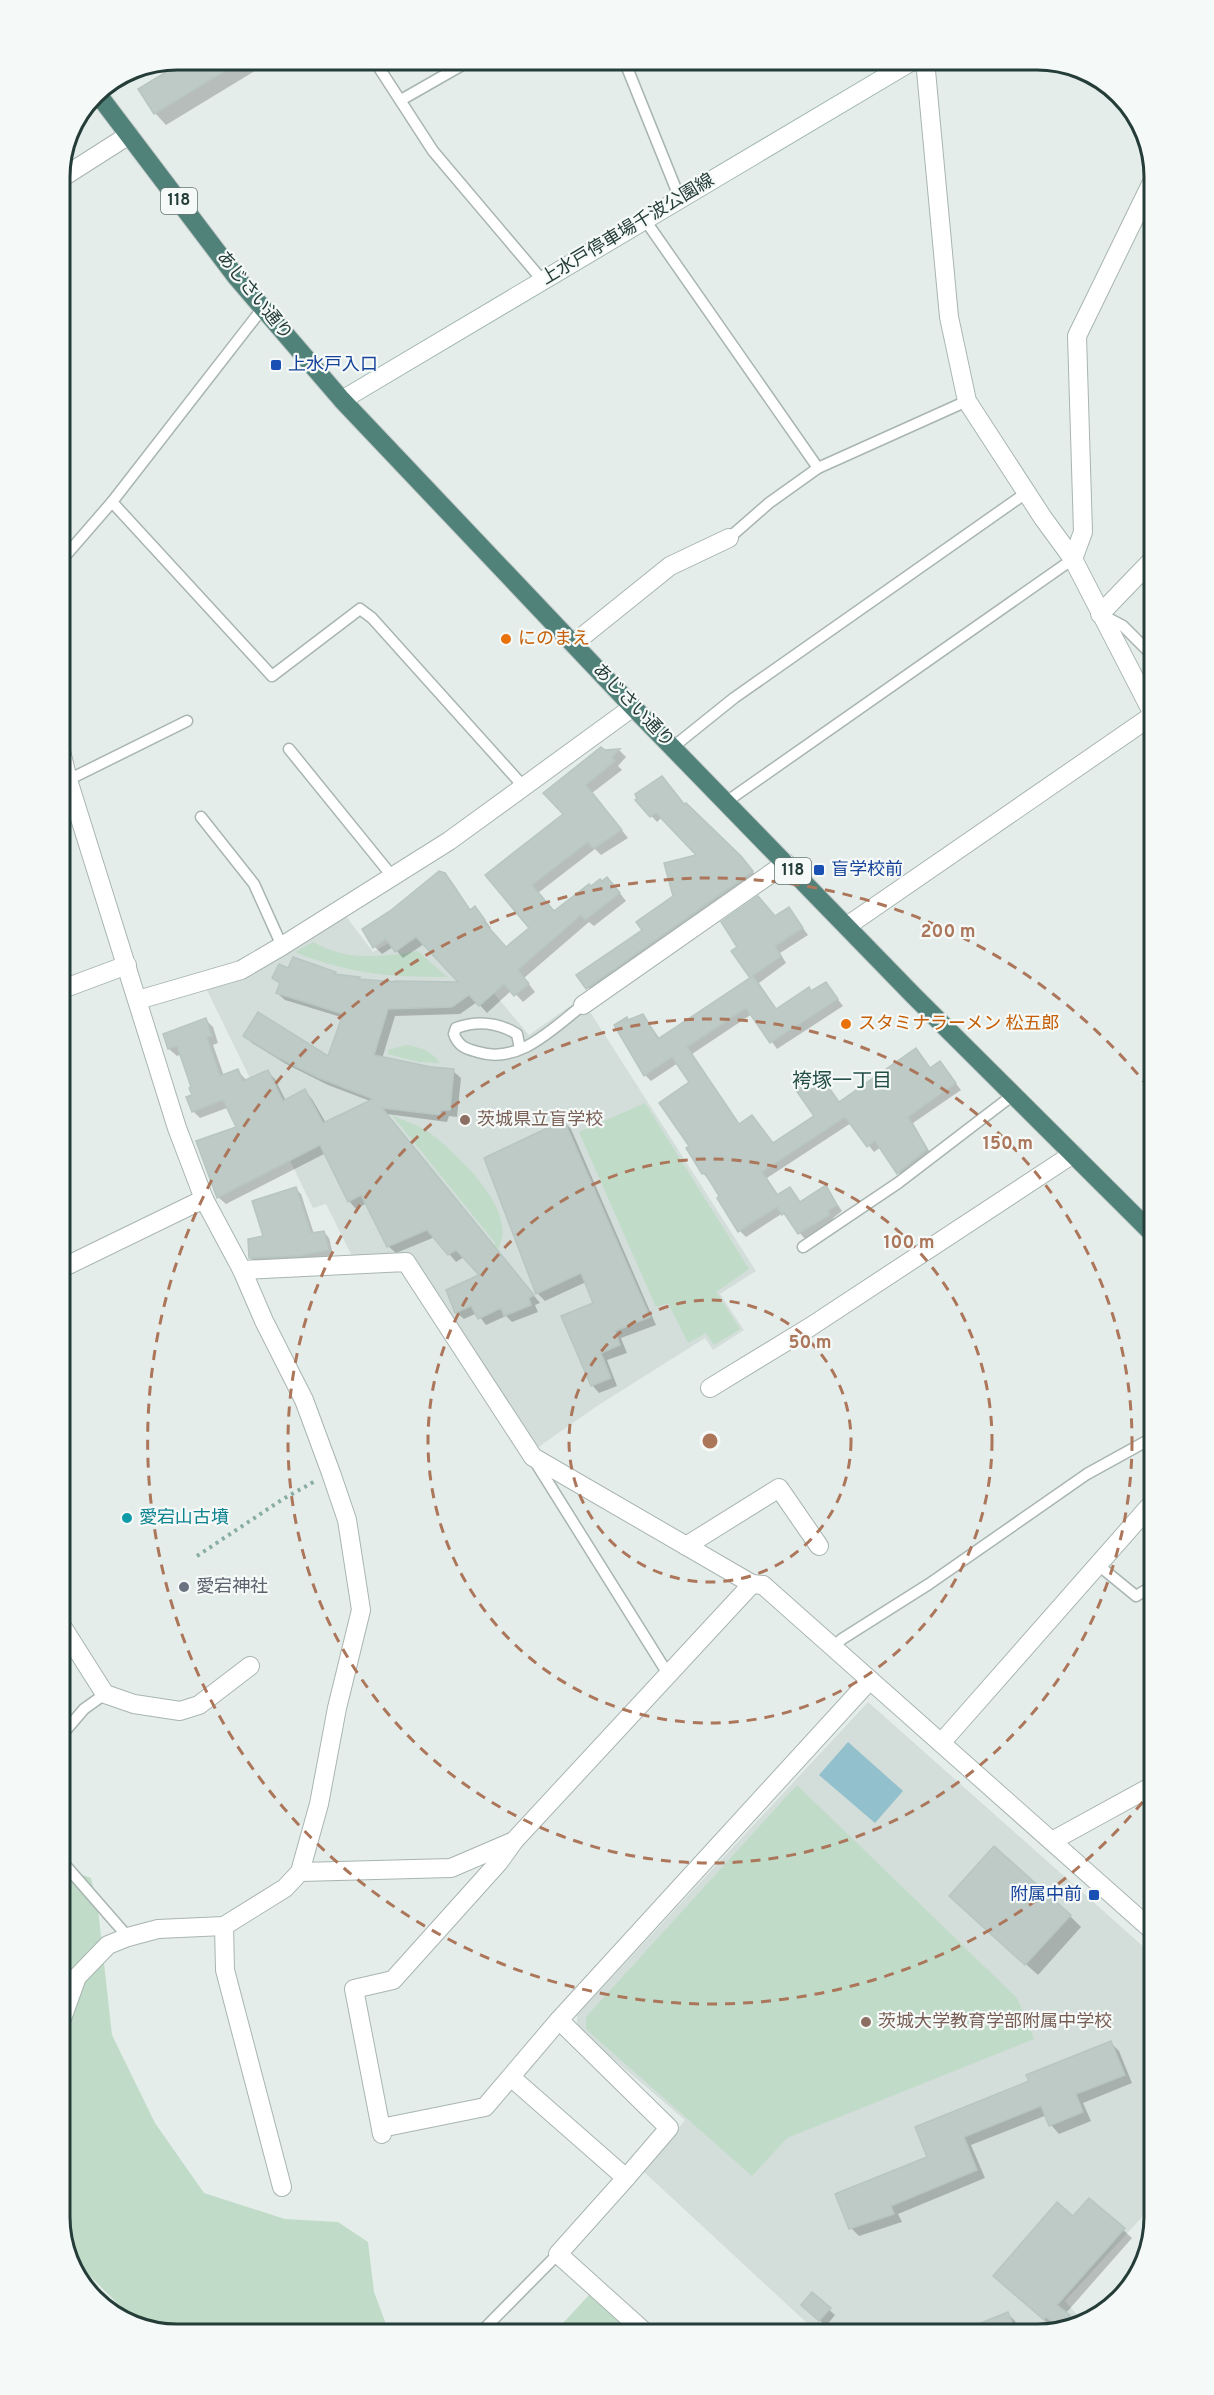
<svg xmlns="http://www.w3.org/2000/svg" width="1214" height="2395" viewBox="0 0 1214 2395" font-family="Overpass,'Noto Sans JP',sans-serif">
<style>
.built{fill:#d3ddd9}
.green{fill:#c0dcc9}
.water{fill:#92c0cc}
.shadow{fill:#0003}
.building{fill:#bdcac6;stroke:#b8c6c1;stroke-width:1.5}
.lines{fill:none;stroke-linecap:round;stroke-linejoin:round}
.service-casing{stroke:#a8b5b1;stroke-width:13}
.minor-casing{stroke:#a8b5b1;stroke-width:20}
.tertiary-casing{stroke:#a8b5b1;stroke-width:20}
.secondary-casing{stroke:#a4b8b2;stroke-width:20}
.trunk-casing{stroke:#c2c9c7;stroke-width:20}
.path{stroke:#88ada4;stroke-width:4;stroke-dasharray:3 4.5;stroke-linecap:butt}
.service{stroke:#fff;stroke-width:10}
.minor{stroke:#fff;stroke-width:18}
.tertiary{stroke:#fff;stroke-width:18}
.secondary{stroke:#fff;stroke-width:18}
.trunk{stroke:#50827a;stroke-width:18}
.ring{fill:none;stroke:#ac765b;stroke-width:3;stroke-dasharray:10 8}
.transit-dot{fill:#1a4fb4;stroke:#f5f9f8;stroke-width:2}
.food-dot{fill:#e8710a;stroke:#f5f9f8;stroke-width:2}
.education-dot{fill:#8d6e63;stroke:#f5f9f8;stroke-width:2}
.culture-dot{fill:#0f9aa8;stroke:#f5f9f8;stroke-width:2}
.worship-dot{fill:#6b7280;stroke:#f5f9f8;stroke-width:2}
.labels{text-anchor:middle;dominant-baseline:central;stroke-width:4.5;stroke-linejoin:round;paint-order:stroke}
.shield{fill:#f5f9f8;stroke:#637572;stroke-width:1.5}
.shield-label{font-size:16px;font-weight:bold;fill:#253d38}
.street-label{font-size:18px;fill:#253d38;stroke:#f5f9f8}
.transit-label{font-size:18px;fill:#164399;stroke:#f5f9f8;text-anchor:start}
.food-label{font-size:18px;fill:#c56008;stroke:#f5f9f8;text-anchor:start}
.education-label{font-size:18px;fill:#785e54;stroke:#f5f9f8;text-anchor:start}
.culture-label{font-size:18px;fill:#0d838f;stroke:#f5f9f8;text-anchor:start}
.worship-label{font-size:18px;fill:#5b616d;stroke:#f5f9f8;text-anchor:start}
.neighbourhood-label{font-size:20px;fill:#234e46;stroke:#f5f9f8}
.rim{fill:none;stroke:#253d38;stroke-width:3}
.centre{fill:#ac765b;stroke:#f5f9f8;stroke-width:3}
.ring-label{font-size:18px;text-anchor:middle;font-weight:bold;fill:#ac765b;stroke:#f5f9f8;stroke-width:4.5;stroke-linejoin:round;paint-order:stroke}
</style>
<rect width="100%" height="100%" fill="#e5edea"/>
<g class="built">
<path d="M 345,915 L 373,952 L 431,919 L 529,1035 L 580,999 L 592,1015 L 756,1271 L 720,1294 L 744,1330 L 713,1350 L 705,1338 L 597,1406 L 537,1448 L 517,1426 L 411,1255 L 352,1256 L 326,1204 L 313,1208 L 206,988 Z"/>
<path d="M 868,1702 L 1154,1956 L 1154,2204 L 1065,2301 L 1080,2318 L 1070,2328 L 1036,2335 L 820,2335 L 644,2172 L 685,2120 L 577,2028 L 577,2015 Z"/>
</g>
<g class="green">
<path d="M 313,942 C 350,962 379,957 418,951 L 447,977 C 389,977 349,974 295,952 Z"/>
<path d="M 406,1045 C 421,1047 431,1051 440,1063 L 419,1062 L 388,1054 L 388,1050 Z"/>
<path d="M 645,1103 L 749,1269 L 716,1292 L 740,1329 L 714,1345 L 706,1333 L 688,1343 L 668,1303 L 656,1307 L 579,1132 Z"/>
<path d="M 392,1115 C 404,1121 419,1125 430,1133 C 462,1158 543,1233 478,1265 L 496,1244 Z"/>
<path d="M 797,1785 L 1017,1998 L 1034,2039 L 787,2138 L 752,2176 L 586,2029 L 586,2017 Z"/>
<path d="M 60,1867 L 91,1878 L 98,1909 L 112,2035 L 155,2123 L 204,2193 L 285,2219 L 338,2222 L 368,2242 L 374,2292 L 390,2335 L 170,2335 L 138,2324 L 67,2253 L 60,2217 Z"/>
<path d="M 589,2295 L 634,2335 L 552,2335 Z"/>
</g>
<path class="water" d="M 848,1742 L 903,1791 L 875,1823 L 819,1775 Z"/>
<g class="shadow">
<path d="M 189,60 L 273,60 L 166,125 L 155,113 Z"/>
<path d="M 619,750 L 626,757 L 618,766 L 622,770 L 592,793 L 628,838 L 601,855 L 595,849 L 538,893 L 555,912 L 615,887 L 626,901 L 594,926 L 589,922 L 524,978 L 535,992 L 523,1002 L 512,990 L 487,1013 L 477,1002 L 460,1014 L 395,1016 L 382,1059 L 453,1071 L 461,1078 L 457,1117 L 449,1116 L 447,1122 L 387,1114 L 540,1303 L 535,1305 L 538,1312 L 512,1322 L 506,1316 L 486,1325 L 477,1313 L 464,1319 L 456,1312 L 481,1276 L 464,1257 L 456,1262 L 435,1237 L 396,1253 L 388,1246 L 367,1203 L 356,1209 L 349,1201 L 326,1153 L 226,1204 L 218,1197 L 238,1128 L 227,1108 L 200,1118 L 193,1111 L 194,1096 L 181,1054 L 177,1056 L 169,1049 L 165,1035 L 206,1020 L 213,1027 L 218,1043 L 213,1045 L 224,1076 L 238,1071 L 247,1081 L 268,1072 L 275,1079 L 286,1101 L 305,1091 L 312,1099 L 326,1123 L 370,1101 L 328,1085 L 286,1064 L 252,1043 L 245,1036 L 329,1058 L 344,1018 L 285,1000 L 277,993 L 281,985 L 274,978 L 289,970 L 294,959 L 338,976 L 361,980 L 399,984 L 461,984 L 424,944 L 403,958 L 393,947 L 382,954 L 375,947 L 445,874 L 452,882 L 471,911 L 482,916 L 491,928 L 489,929 L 506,948 L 531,928 L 488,875 L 565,814 L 604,751 Z"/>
<path d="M 638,801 L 746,863 L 757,877 L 593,993 L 578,975 L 644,930 L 675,896 L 699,855 L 662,817 L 657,822 Z"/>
<path d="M 789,909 L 808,935 L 780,953 L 786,963 L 759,983 L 777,1010 L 826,984 L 843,1006 L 777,1049 L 752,1014 L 692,1054 L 740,1125 L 774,1144 L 816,1116 L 818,1074 L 840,1103 L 931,1069 L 940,1063 L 961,1090 L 913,1123 L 932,1156 L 904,1180 L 881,1147 L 874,1152 L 851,1123 L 767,1178 L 779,1196 L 790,1189 L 801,1203 L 826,1187 L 842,1211 L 833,1218 L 835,1222 L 805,1239 L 783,1213 L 746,1237 L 740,1231 L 721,1196 L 703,1173 L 691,1147 L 691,1083 L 678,1063 L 651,1081 L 645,1075 L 629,1021 L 643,1015 L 660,1039 L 752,978 L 734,951 Z"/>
<path d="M 564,1122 L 571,1129 L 656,1325 L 621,1338 L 627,1353 L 607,1360 L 617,1386 L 599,1393 L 592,1385 L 595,1304 L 586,1282 L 545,1301 L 537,1293 Z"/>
<path d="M 296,1189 L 301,1194 L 314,1234 L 324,1232 L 329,1238 L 333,1255 L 305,1261 L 256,1263 L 250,1258 Z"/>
<path d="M 962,1907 L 1070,1916 L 1081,1927 L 1038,1975 Z"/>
<path d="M 1111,2043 L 1119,2051 L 1132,2083 L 1083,2103 L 1091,2121 L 1059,2134 L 1051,2125 L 1047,2115 L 971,2145 L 985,2178 L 898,2214 L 902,2222 L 859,2236 L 851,2228 L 929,2157 L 1031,2082 Z"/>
<path d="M 1090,2200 L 1132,2238 L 1066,2313 L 1077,2324 L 1074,2327 L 1062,2330 L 1055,2325 L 1053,2328 L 1003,2284 L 1073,2218 Z"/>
<path d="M 812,2294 L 835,2315 L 826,2326 L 808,2310 Z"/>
<path d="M 1008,2314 L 1015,2321 L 1021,2335 L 987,2335 Z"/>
</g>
<g class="building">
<path d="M 186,60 L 243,60 L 154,114 L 138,89 Z"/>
<path d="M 601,747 L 605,750 L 620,749 L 612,757 L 615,761 L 586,785 L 622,830 L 593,849 L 588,842 L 532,885 L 554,911 L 589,884 L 591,886 L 600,879 L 602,881 L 607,877 L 620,893 L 585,920 L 581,915 L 518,970 L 529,984 L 514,996 L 504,984 L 479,1006 L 469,995 L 452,1007 L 388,1009 L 374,1055 L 431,1067 L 454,1069 L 450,1110 L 441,1110 L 440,1115 L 382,1108 L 534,1295 L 529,1298 L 531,1305 L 504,1316 L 501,1308 L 478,1319 L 471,1306 L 455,1313 L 446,1290 L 479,1275 L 456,1250 L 448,1255 L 427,1230 L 387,1247 L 361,1195 L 348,1202 L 320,1145 L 217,1198 L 196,1141 L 236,1127 L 223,1100 L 192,1112 L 186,1097 L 192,1095 L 189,1088 L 191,1087 L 177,1046 L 168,1049 L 163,1034 L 206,1018 L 212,1036 L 207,1037 L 220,1076 L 238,1069 L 243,1081 L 268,1070 L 283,1101 L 305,1089 L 323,1123 L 373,1099 L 319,1078 L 277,1057 L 243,1036 L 258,1012 L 328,1056 L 343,1014 L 276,993 L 280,983 L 272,978 L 279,964 L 288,968 L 293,957 L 336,972 L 334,974 L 360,977 L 358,979 L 396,982 L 395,981 L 458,982 L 416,937 L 395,952 L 386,939 L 373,948 L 362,929 L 390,911 L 439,871 L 445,873 L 470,910 L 475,906 L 485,920 L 483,921 L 506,947 L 529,928 L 485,875 L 563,814 L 543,793 Z"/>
<path d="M 662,776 L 684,804 L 686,803 L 741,856 L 753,871 L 586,989 L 576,975 L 642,930 L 636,922 L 673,896 L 664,863 L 696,855 L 656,813 L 650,817 L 635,800 L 637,799 L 635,794 Z"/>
<path d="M 758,896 L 775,916 L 789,907 L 803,928 L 775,946 L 781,956 L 753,976 L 776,1009 L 809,987 L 811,991 L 826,982 L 838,999 L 770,1043 L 746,1008 L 687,1047 L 739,1124 L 752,1115 L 773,1143 L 814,1116 L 795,1089 L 818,1072 L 839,1102 L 916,1048 L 930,1068 L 940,1061 L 956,1083 L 908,1117 L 927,1149 L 897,1174 L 875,1141 L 867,1147 L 845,1117 L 762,1172 L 777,1195 L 790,1187 L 800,1202 L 826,1185 L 837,1205 L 828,1211 L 830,1215 L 798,1234 L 784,1213 L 782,1215 L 777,1207 L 738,1232 L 717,1198 L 719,1196 L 705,1173 L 702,1174 L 686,1148 L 689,1146 L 659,1103 L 689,1082 L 672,1057 L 644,1076 L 614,1025 L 627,1017 L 628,1020 L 643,1014 L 658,1039 L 750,978 L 731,951 L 737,947 L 721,922 Z"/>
<path d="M 564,1120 L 650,1317 L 615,1331 L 620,1345 L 601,1353 L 611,1378 L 591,1386 L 561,1316 L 593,1303 L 581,1273 L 536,1294 L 484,1158 Z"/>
<path d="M 296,1187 L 311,1233 L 324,1231 L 329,1250 L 299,1256 L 249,1258 L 248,1239 L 263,1236 L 252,1201 Z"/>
<path d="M 994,1846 L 1071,1915 L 1025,1965 L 949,1896 Z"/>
<path d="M 1111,2041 L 1125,2075 L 1076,2094 L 1083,2112 L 1049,2126 L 1041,2106 L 964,2137 L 977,2170 L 891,2206 L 894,2214 L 849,2229 L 835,2194 L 927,2157 L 915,2127 L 1029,2081 L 1026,2075 Z"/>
<path d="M 1089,2198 L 1125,2228 L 1057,2305 L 1070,2315 L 1059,2328 L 1046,2317 L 1044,2320 L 993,2276 L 1057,2202 L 1073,2216 Z"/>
<path d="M 812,2292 L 831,2308 L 819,2321 L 801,2305 Z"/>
<path d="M 1008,2312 L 1017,2335 L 985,2335 L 981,2323 Z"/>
</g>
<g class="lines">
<defs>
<g id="service">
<path d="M 374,60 L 433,151 L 543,281"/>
<path d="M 624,60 L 680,199"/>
<path d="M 401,100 L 471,60"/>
<path d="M 645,220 L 818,468"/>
<path d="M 112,502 L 272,676 L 360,609 L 372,618 L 524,787"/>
<path d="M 729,538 L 769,503 L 818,468 L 967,401"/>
<path d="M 60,562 L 112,502 L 262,309"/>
<path d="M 1104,616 L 1123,626 L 1154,657"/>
<path d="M 673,747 L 734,698 L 1026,493"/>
<path d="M 289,749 L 392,876"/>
<path d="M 68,780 L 187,721"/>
<path d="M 726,802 L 1073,559"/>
<path d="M 201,817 L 254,884 L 282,946"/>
<path d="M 520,1049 L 517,1034 C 497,1022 478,1020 456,1028 L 454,1034 C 458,1046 466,1049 478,1052 C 519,1065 553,1028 583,1005"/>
<path d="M 803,1247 L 898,1183 L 1013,1095"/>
<path d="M 536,1463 L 668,1674"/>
<path d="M 1097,1564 L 1136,1596 L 1154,1585"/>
<path d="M 833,1647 L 842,1639 L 929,1584 L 1087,1474 L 1154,1437"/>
<path d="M 60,1737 L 84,1709 L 105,1694"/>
<path d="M 60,1859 L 128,1937"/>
<path d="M 478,2335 L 558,2254"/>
</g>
<g id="minor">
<path d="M 60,179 L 129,135"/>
<path d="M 1073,559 L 1083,532 L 1077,336 L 1154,178"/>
<path d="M 1100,614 L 1154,558"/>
<path d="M 573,644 L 670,566 L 729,538"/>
<path d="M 847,926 L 1153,715"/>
<path d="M 60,990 L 127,965"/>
<path d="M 138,1000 L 241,970 L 282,946 L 449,841 L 633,707"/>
<path d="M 583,1005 L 786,863"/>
<path d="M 60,1269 L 204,1199"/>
<path d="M 242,1270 L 406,1262 L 533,1457 L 752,1584 L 763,1585"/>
<path d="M 710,1388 L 810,1327 L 1073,1154"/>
<path d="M 686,1546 L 779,1488 L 819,1546"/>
<path d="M 60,1623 L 105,1694 L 134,1704 L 180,1711 L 199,1705 L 250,1666"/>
<path d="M 1052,1841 L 1154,1785"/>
<path d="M 300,1872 L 451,1868 L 514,1841 L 752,1584"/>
<path d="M 224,1926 L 225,1970 L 282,2187"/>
<path d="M 559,2020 L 669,2128 L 626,2178"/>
<path d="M 60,2024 L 77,1977 L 108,1945 L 128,1937 L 158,1929 L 224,1926 L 285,1888 L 300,1872 L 319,1804 L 337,1708 L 361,1610 L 347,1520 L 331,1473 L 304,1400 L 264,1321 L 242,1270 L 204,1199 L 177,1128 L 68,780 L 60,747"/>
<path d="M 512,2078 L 626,2178 L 558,2254 L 648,2335"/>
<path d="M 381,2128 L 485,2107 L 559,2020 L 870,1680"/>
<path d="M 382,2134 L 354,1989 L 393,1980 L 499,1862 L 514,1841"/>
</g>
<g id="tertiary">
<path d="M 925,60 L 949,317 L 967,401 L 1043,518 L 1073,559 L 1154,716"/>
<path d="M 763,1585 L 1154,1932"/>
<path d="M 941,1743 L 1154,1501"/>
</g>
<path id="secondary" d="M 342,400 L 914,60"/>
<path id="trunk" d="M 97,93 L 237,278 L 342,400 L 633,707 L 914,996 L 1154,1235"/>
</defs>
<use href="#service" class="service-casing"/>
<use href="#minor" class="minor-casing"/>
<use href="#tertiary" class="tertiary-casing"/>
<use href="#secondary" class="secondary-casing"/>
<use href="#trunk" class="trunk-casing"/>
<path class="path" d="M 197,1556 L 283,1499 L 317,1480"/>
<use href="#service" class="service"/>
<use href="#minor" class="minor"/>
<use href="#tertiary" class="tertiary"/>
<use href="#secondary" class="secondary"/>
<use href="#trunk" class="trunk"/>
</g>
<g class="ring">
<circle cx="710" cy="1441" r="141"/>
<circle cx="710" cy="1441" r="282"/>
<circle cx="710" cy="1441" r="422"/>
<path d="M1154 1788A563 563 0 1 1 1154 1094"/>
</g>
<g class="transit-dot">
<rect x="270" y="359" width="12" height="12" rx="3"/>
<rect x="813" y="864" width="12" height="12" rx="3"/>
<rect x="1088" y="1889" width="12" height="12" rx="3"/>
</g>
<g class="food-dot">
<circle cx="506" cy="639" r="6"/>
<circle cx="846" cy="1024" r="6"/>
</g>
<g class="education-dot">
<circle cx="465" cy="1120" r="6"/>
<circle cx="866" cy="2022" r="6"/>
</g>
<circle class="culture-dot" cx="127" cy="1518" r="6"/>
<circle class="worship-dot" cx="184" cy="1587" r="6"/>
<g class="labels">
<g class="shield">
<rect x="161" y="188" width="36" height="26" rx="4.5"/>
<rect x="775" y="858" width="36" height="26" rx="4.5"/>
</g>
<g class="shield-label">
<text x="179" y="201">118</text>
<text x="793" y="871">118</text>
</g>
<g class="street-label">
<text transform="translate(628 230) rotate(-31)">上水戸停車場千波公園線</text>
<text transform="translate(254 296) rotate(51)">あじさい通り</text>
<text transform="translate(633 706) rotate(46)">あじさい通り</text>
</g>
<g class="transit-label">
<text x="288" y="365">上水戸入口</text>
<text x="831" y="870">盲学校前</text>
<text x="1082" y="1895" text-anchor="end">附属中前</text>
</g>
<g class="food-label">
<text x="518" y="639">にのまえ</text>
<text x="858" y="1024">スタミナラーメン 松五郎</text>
</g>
<g class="education-label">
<text x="477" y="1120">茨城県立盲学校</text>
<text x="878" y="2022">茨城大学教育学部附属中学校</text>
</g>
<g class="culture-label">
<text x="139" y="1518">愛宕山古墳</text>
</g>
<g class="worship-label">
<text x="196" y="1587">愛宕神社</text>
</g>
<g class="neighbourhood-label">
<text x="842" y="1082">袴塚一丁目</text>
</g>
</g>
<path d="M0 0H1214V2395H0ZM177 70H1037A107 107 0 0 1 1144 177V2217A107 107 0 0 1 1037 2324H177A107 107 0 0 1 70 2217V177A107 107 0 0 1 177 70Z" fill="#f5f9f8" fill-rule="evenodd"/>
<path class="rim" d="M177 70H1037A107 107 0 0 1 1144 177V2217A107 107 0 0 1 1037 2324H177A107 107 0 0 1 70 2217V177A107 107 0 0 1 177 70Z"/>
<circle cx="710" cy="1441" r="9" class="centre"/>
<g class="ring-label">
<text x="948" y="937">200 m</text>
<text x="1008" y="1149">150 m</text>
<text x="909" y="1248">100 m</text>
<text x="810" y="1348">50 m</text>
</g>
</svg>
